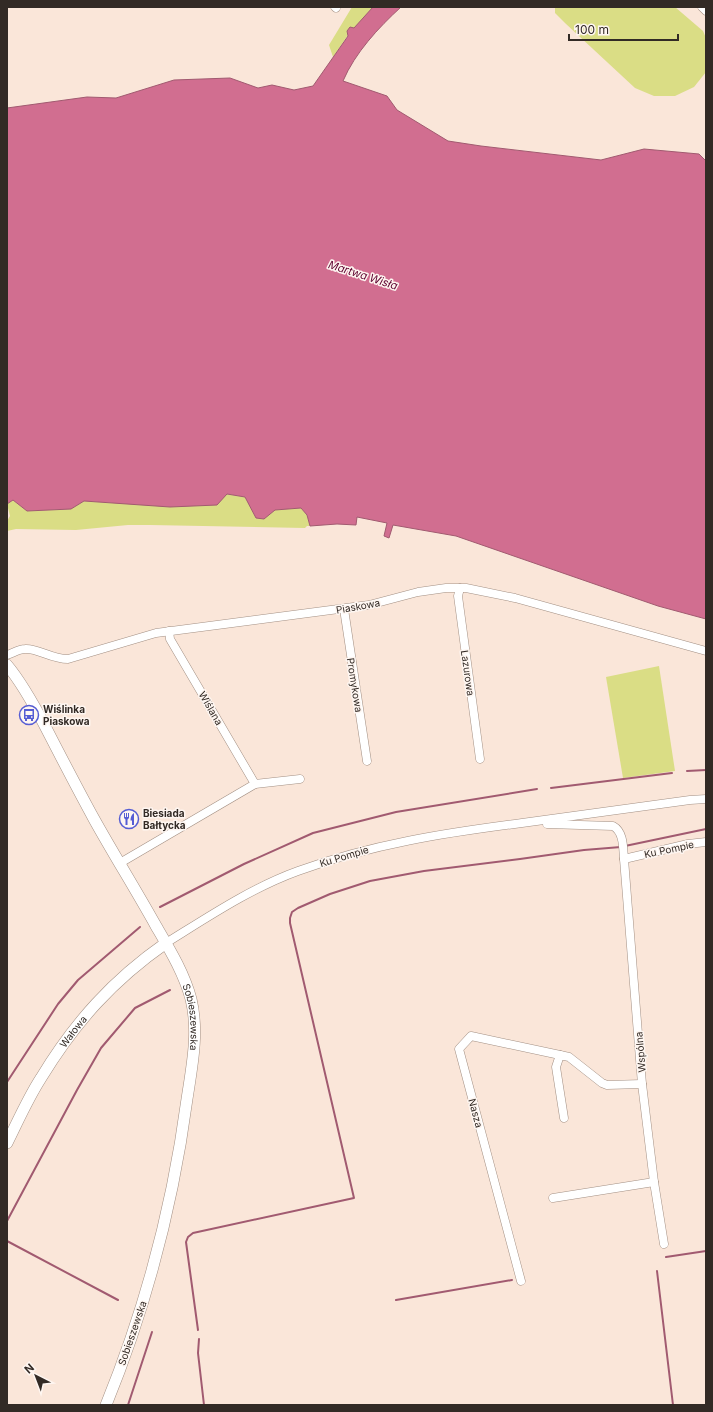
<svg xmlns="http://www.w3.org/2000/svg" width="713" height="1412" viewBox="0 0 713 1412" font-family="Inter,sans-serif">
<style>
.green{fill:#dadd85}
.water{fill:#d16e90;stroke:#a15a70}
.lines{fill:none;stroke-linecap:round;stroke-linejoin:round}
.stream{stroke:#a15a70;stroke-width:2}
.street-casing{stroke:#a39084;stroke-width:9}
.secondary-casing{stroke:#a39084;stroke-width:12}
.street{stroke:#fff;stroke-width:8}
.secondary{stroke:#fff;stroke-width:11}
.labels{text-anchor:middle;dominant-baseline:central;stroke-width:3;stroke-linejoin:round;paint-order:stroke}
.street-label{font-size:10px;fill:#322a25;stroke:#fef6f1}
.poi-label{font-size:10px;font-weight:bold;fill:#322a25;stroke:#fef6f1;text-anchor:start}
.water-label{font-size:11px;font-style:italic;fill:#5d002e;stroke:#fef6f1}
</style>
<rect width="100%" height="100%" fill="#fae6d9"/>
<g class="green">
<path d="M 352,7 L 373,7 L 348,35 L 333,57 L 329,45 Z"/>
<path d="M 555,7 L 675,7 L 703,31 L 706,38 L 706,72 L 694,87 L 675,96 L 654,96 L 635,88 L 565,23 L 555,13 Z"/>
<path d="M 227,494 L 245,497 L 256,518 L 264,519 L 274,510 L 301,508 L 307,515 L 310,526 L 307,526 L 305,528 L 150,525 L 128,525 L 76,530 L 16,529 L 7,531 L 7,521 L 10,516 L 7,504 L 13,500 L 27,511 L 71,509 L 84,501 L 113,503 Z"/>
<path d="M 659,666 L 675,771 L 623,778 L 606,677 Z"/>
</g>
<path class="water" d="M 373,7 L 401,7 C 378,28 355,53 343,81 L 387,96 L 397,110 L 448,141 L 481,146 L 601,160 L 644,149 L 699,154 L 706,161 L 706,619 L 658,606 L 456,536 L 393,525 L 389,538 L 384,536 L 387,523 L 357,517 L 356,525 L 337,524 L 310,526 L 307,515 L 301,508 L 275,510 L 264,519 L 256,518 L 245,497 L 227,494 L 217,505 L 170,507 L 84,501 L 71,509 L 27,511 L 13,500 L 7,504 L 7,108 L 87,97 L 116,98 L 174,80 L 230,78 L 258,88 L 272,85 L 294,90 L 313,86 L 348,36 L 347,31 L 350,27 L 354,28 Z"/>
<g class="lines">
<g class="stream">
<path d="M 687,771 L 706,770"/>
<path d="M 551,788 L 672,773"/>
<path d="M 625,846 L 706,829"/>
<path d="M 160,907 L 244,864 L 313,833 L 396,812 L 537,789"/>
<path d="M 7,1082 L 58,1004 L 78,980 L 140,927"/>
<path d="M 7,1221 L 77,1090 L 101,1048 L 135,1008 L 170,990"/>
<path d="M 7,1241 L 118,1300"/>
<path d="M 666,1257 L 706,1251"/>
<path d="M 657,1271 L 673,1405"/>
<path d="M 396,1300 L 512,1280"/>
<path d="M 198,1330 L 186,1242 L 188,1237 L 193,1233 L 354,1198 L 290,923 L 290,918 L 292,912 L 298,908 L 330,894 L 370,881 L 424,871 L 520,859 L 584,850 L 621,847"/>
<path d="M 199,1339 L 198,1353 L 204,1405"/>
<path d="M 128,1405 L 152,1332"/>
</g>
<defs>
<g id="street">
<path d="M 335,7 L 336,8"/>
<path d="M 702,7 L 706,11"/>
<path d="M 460,588 L 458,596 L 480,759"/>
<path d="M 344,609 L 367,761"/>
<path d="M 7,655 C 13,653 19,649 25,649 C 38,648 51,659 68,659 L 156,633 L 369,605 L 418,592 L 446,588 L 466,588 L 515,598 L 706,651"/>
<path d="M 255,784 L 300,779"/>
<path d="M 547,824 L 613,826 C 624,832 623,848 624,859 L 688,844 L 706,842"/>
<path d="M 624,859 L 642,1084 L 654,1182 L 664,1244"/>
<path d="M 120,863 L 255,784 L 170,639 L 169,631"/>
<path d="M 166,943 C 208,917 251,888 298,871 C 372,844 445,833 522,823 C 578,815 634,808 690,800 L 706,799"/>
<path d="M 564,1118 L 556,1067 L 560,1055 L 569,1057 L 602,1083 L 607,1085 L 642,1084"/>
<path d="M 553,1198 L 654,1182"/>
<path d="M 521,1281 L 459,1049 L 471,1036 L 560,1055"/>
</g>
<g id="secondary">
<path id="s1" d="M 7,665 C 22,683 34,705 45,726 C 61,757 77,788 94,819 C 114,855 136,890 156,926 C 170,950 184,973 191,999 C 199,1032 192,1066 187,1099 C 173,1204 146,1307 106,1405"/>
<path id="s2" d="M 7,1143 C 18,1121 28,1098 41,1078 C 75,1022 113,980 166,943"/>
</g>
</defs>
<use href="#street" class="street-casing"/>
<use href="#secondary" class="secondary-casing"/>
<use href="#street" class="street"/>
<use href="#secondary" class="secondary"/>
</g>
<defs>
<symbol id="bus-ring" viewBox="-11 -11 22 22"><circle r="9.5" fill="#fef6f1" stroke="#565dd4" stroke-width="1.5"/><path d="M-5-6H5V4H4V6H2V4H-2V6H-4V4H-5ZM-3.5-4V0h7V-4ZM-3.5 1.2v1.5H-2V1.2ZM2 1.2v1.5H3.5V1.2Z" fill="#565dd4"/></symbol>
<symbol id="restaurant-ring" viewBox="-11 -11 22 22"><circle r="9.5" fill="#fef6f1" stroke="#565dd4" stroke-width="1.5"/><path d="M-5-6h1v4h1v-4h1v4h1v-4h1v5L-1.5 .5V6h-2V.5L-5-1ZM5-6V6H3V1.5H1.5Q1.5-4 5-6Z" fill="#565dd4"/></symbol>
</defs>
<g fill-rule="evenodd">
<use href="#bus-ring" x="18" y="704" width="22" height="22"/>
<use href="#restaurant-ring" x="118" y="808" width="22" height="22"/>
</g>
<g class="labels">
<g class="street-label">
<text transform="translate(358 606) rotate(-10)">Piaskowa</text>
<text transform="translate(468 673) rotate(82)">Lazurowa</text>
<text transform="translate(355 685) rotate(81)">Promykowa</text>
<text transform="translate(211 708) rotate(60)">Wiślana</text>
<text transform="translate(669 849) rotate(-12)">Ku Pompie</text>
<text transform="translate(344 856) rotate(-17)">Ku Pompie</text>
<text stroke="none"><textPath href="#s1" startOffset="400">Sobieszewska</textPath></text>
<text stroke="none"><textPath href="#s2" startOffset="130">Wałowa</textPath></text>
<text transform="translate(640 1052) rotate(-95)">Wspólna</text>
<text transform="translate(476 1113) rotate(75)">Nasza</text>
<text transform="translate(132 1333) rotate(-71)">Sobieszewska</text>
</g>
<g class="poi-label">
<text x="43" y="709">Wiślinka<tspan x="43" dy="12">Piaskowa</tspan></text>
<text x="143" y="813">Biesiada<tspan x="143" dy="12">Bałtycka</tspan></text>
</g>
<g class="water-label">
<text transform="translate(363 275) rotate(18)">Martwa Wisła</text>
</g>
</g>
<rect width="713" height="1412" fill="none" stroke="#322a25" stroke-width="16"/>
<g transform="translate(36 1376) rotate(318)" stroke="#fef6f1" stroke-width="3" paint-order="stroke">
<path d="M0-3L7 15L0 10L-7 15Z" fill="#322a25"/>
<text y="-6" font-size="11" font-weight="bold" text-anchor="middle" fill="#322a25">N</text>
</g>
<path d="M569 34v6h109v-6" fill="none" stroke="#322a25" stroke-width="2"/>
<text x="575" y="34" font-size="12" fill="#322a25" stroke="#fef6f1" stroke-width="3" paint-order="stroke">100 m</text>
</svg>
